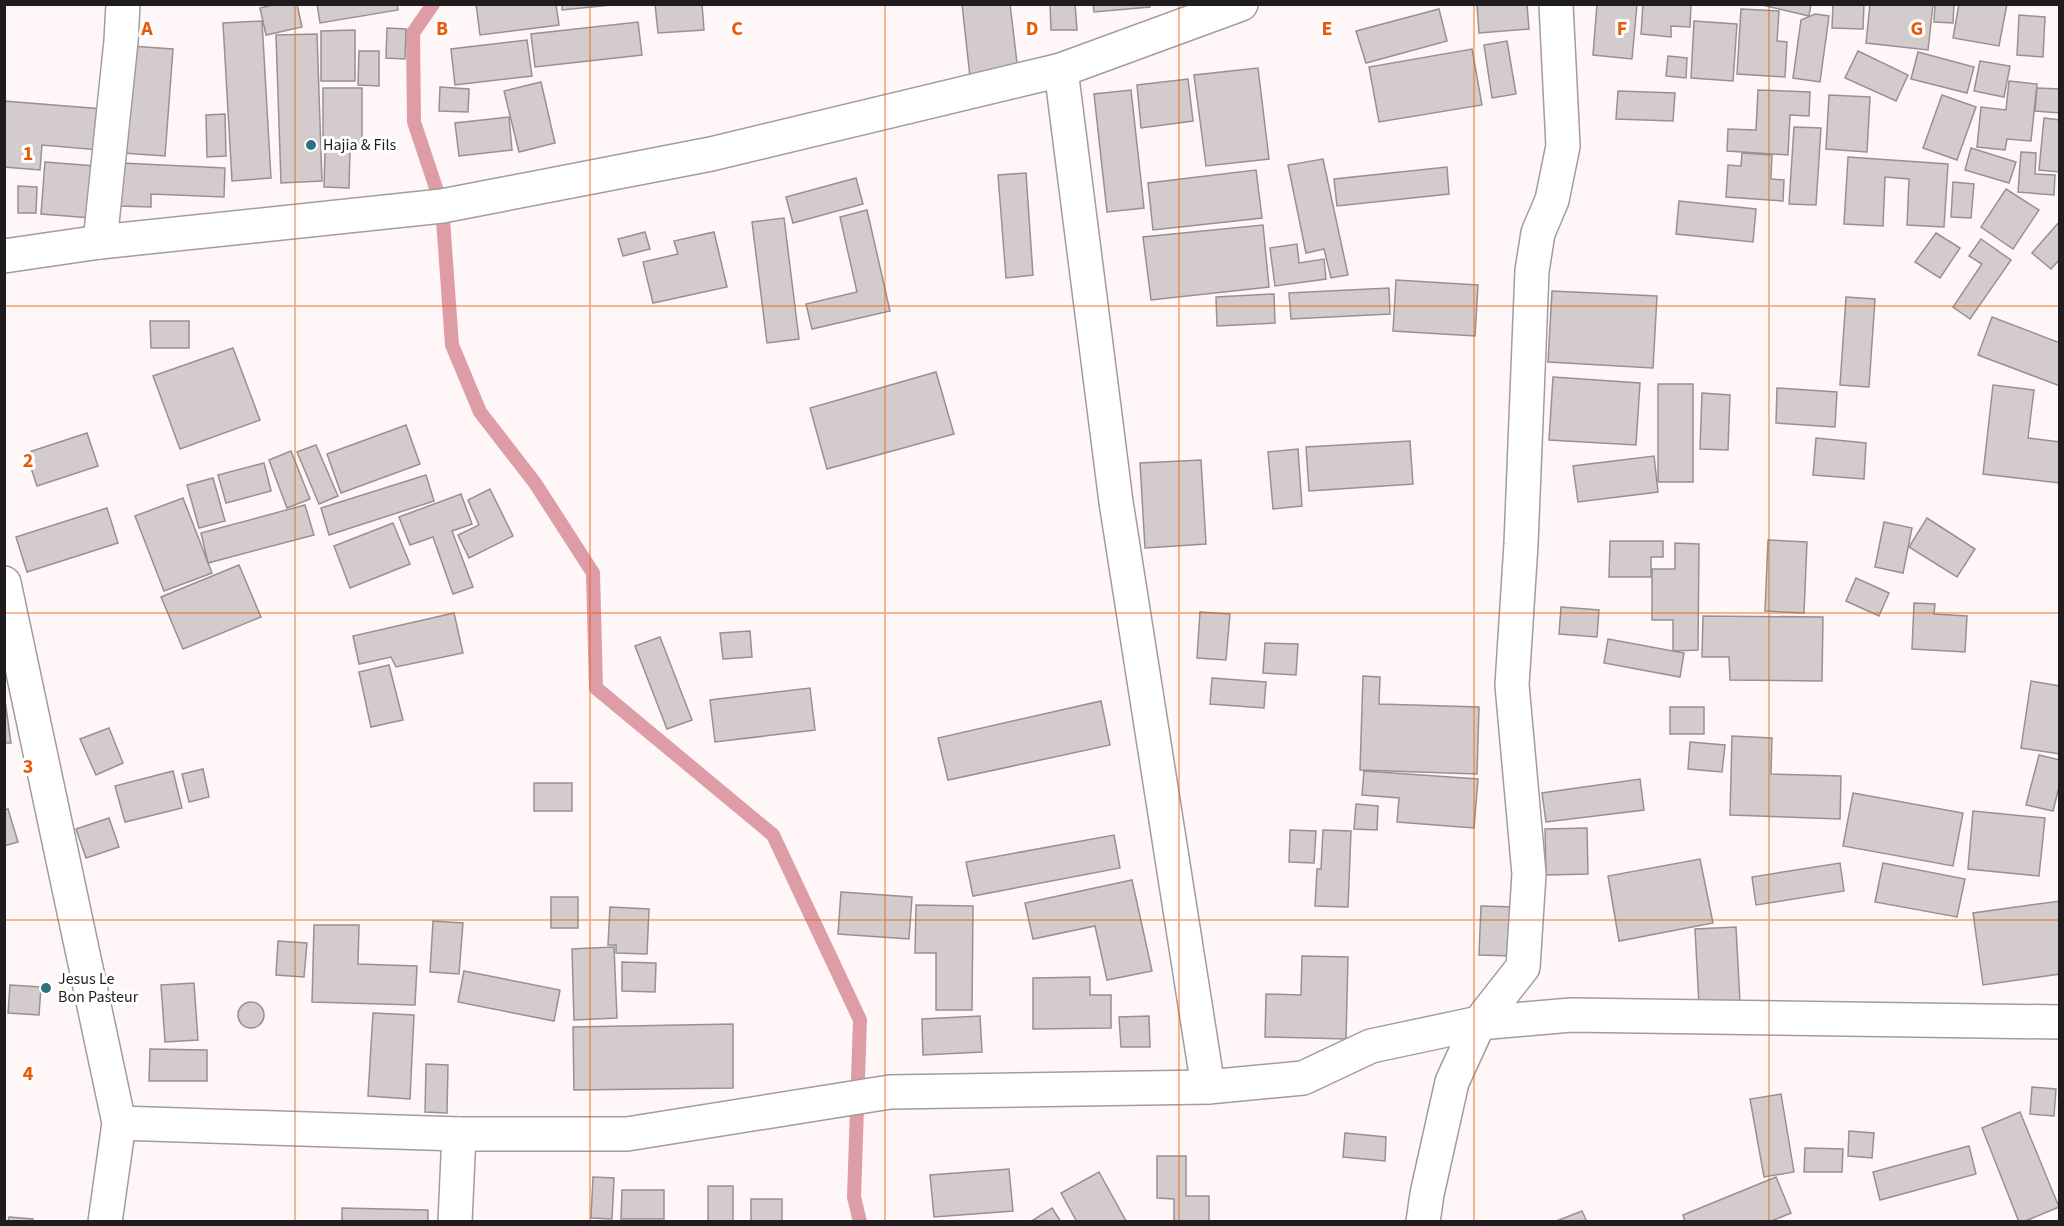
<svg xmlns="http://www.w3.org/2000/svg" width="2064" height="1226" viewBox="0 0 2064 1226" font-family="'Source Sans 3',sans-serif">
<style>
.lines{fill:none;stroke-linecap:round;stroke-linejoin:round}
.stream{stroke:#de9ca7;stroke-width:14}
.building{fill:#d3cbcc;stroke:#989192;stroke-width:1.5}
.minor-casing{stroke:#a39c9d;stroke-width:36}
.minor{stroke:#fff;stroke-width:33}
.grid{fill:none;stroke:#e8590c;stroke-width:1.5;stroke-opacity:0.55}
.poi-dot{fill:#2c737f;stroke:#fff;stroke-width:2}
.labels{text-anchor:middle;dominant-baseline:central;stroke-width:6;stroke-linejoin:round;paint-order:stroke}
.poi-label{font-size:16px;fill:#1e1c1c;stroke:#fff;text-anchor:start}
.grid-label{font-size:20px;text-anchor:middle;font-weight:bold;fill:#e8590c;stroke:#fff;stroke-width:6;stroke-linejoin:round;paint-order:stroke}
</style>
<rect width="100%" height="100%" fill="#fef6f7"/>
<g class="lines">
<path class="stream" d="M 433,4 L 413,33 L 414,122 L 442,206 L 452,345 L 480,412 L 535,483 L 593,573 L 596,688 L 773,835 L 860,1020 L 854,1197 L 860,1222"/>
</g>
<g class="building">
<path d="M 276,4 L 297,4 L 302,27 L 266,35 L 260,8 Z"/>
<path d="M 317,4 L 397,4 L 398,10 L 320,23 Z"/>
<path d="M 476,4 L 556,4 L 559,25 L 480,35 Z"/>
<path d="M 562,4 L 622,4 L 562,10 Z"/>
<path d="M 655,4 L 702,4 L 704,30 L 658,33 Z"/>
<path d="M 962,4 L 1010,4 L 1018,71 L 970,77 Z"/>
<path d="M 1050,4 L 1075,4 L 1077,30 L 1051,30 Z"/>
<path d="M 1093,4 L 1150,4 L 1150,7 L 1094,12 Z"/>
<path d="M 1477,4 L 1527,4 L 1529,29 L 1479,33 Z"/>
<path d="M 1597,4 L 1637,4 L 1632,59 L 1593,55 Z"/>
<path d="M 1643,4 L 1691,4 L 1690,27 L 1671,26 L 1671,37 L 1641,34 Z"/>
<path d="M 1758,4 L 1811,4 L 1809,16 Z"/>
<path d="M 1833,4 L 1864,4 L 1863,29 L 1832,28 Z"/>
<path d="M 1870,4 L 1933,4 L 1928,50 L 1866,43 Z"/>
<path d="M 1935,4 L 1954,4 L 1953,23 L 1934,22 Z"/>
<path d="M 1959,4 L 2007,4 L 1999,46 L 1953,38 Z"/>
<path d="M 1439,9 L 1447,41 L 1366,63 L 1356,31 Z"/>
<path d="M 1741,9 L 1779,11 L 1777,41 L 1787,42 L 1785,77 L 1737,74 Z"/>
<path d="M 1815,14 L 1829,16 L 1820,82 L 1793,78 L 1801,20 Z"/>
<path d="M 2019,15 L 2045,17 L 2043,57 L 2017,55 Z"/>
<path d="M 262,21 L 271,178 L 232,181 L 223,23 Z"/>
<path d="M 1694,21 L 1737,24 L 1733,81 L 1691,78 Z"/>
<path d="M 638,22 L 642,55 L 535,67 L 531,34 Z"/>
<path d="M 387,28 L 406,29 L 405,59 L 386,58 Z"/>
<path d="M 355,30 L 355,81 L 321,81 L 321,31 Z"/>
<path d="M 317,34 L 322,181 L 281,183 L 276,35 Z"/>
<path d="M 527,40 L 532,76 L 455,85 L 451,49 Z"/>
<path d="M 1507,41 L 1516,94 L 1492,98 L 1484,45 Z"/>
<path d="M 130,46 L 173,49 L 165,156 L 123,153 Z"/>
<path d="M 1472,49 L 1482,105 L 1379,122 L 1369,67 Z"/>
<path d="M 359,51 L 379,51 L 379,86 L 358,85 Z"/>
<path d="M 1858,51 L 1908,75 L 1896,101 L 1845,78 Z"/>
<path d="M 1918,52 L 1974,67 L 1967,93 L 1911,79 Z"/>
<path d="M 1668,56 L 1687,58 L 1686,78 L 1666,76 Z"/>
<path d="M 1980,61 L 2010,66 L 2004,97 L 1974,91 Z"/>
<path d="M 1258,68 L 1269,159 L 1206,166 L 1194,75 Z"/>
<path d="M 1188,79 L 1193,121 L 1141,128 L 1137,85 Z"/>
<path d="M 2009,81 L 2037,84 L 2031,141 L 2007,139 L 2005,150 L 1977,147 L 1981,107 L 2006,110 Z"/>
<path d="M 541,82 L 555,143 L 519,152 L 504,91 Z"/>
<path d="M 440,87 L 469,89 L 468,112 L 439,111 Z"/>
<rect x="323" y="88" width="39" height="55"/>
<path d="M 2037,88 L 2060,89 L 2060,113 L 2035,111 Z"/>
<path d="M 1131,90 L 1144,208 L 1107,212 L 1094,94 Z"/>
<path d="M 1758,90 L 1810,92 L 1809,116 L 1790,115 L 1788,155 L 1727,151 L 1728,129 L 1756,130 Z"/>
<path d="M 1618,91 L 1675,93 L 1673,121 L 1616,119 Z"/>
<path d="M 1829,95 L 1870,97 L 1867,152 L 1826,149 Z"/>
<path d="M 1942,95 L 1976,107 L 1957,160 L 1923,148 Z"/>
<path d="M 4,101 L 103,109 L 100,150 L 42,145 L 40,170 L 4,167 Z"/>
<path d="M 225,114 L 226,156 L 207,157 L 206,115 Z"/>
<path d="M 509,117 L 512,150 L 459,156 L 455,123 Z"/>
<path d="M 2044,118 L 2060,120 L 2060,172 L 2039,170 Z"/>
<path d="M 1794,127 L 1821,128 L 1816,205 L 1789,204 Z"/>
<path d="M 1971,148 L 2016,162 L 2009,183 L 1965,170 Z"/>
<path d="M 325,150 L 350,151 L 349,188 L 324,187 Z"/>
<path d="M 2021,152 L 2036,153 L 2035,174 L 2055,175 L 2054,195 L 2018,192 Z"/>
<path d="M 1742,153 L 1772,155 L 1771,179 L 1784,180 L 1783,201 L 1726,197 L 1728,165 L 1741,166 Z"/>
<path d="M 1848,157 L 1948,164 L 1944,227 L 1907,225 L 1909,179 L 1885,177 L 1883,226 L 1844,224 Z"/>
<path d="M 1323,159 L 1348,275 L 1331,278 L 1324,249 L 1306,253 L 1288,165 Z"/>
<path d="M 45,162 L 96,166 L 92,218 L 41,214 Z"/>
<path d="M 121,163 L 225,168 L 224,197 L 151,194 L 151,207 L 118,206 Z"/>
<path d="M 1447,167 L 1449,194 L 1337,206 L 1334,179 Z"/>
<path d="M 1256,170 L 1262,218 L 1153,230 L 1148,183 Z"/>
<path d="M 1026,173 L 1033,275 L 1006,278 L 998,175 Z"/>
<path d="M 856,178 L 863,204 L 793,223 L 786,197 Z"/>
<path d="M 1953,182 L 1974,184 L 1971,218 L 1951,217 Z"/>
<path d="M 18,186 L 37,187 L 36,213 L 18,213 Z"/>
<path d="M 2006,189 L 2039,210 L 2013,249 L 1981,227 Z"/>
<path d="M 1679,201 L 1756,209 L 1753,242 L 1676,234 Z"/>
<path d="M 867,210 L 890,311 L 812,329 L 806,304 L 857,292 L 840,217 Z"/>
<path d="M 784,218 L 799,339 L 767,343 L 752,222 Z"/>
<path d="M 2060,221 L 2060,259 L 2051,269 L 2032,253 Z"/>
<path d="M 1263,225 L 1269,287 L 1151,300 L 1143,237 Z"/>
<path d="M 645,232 L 650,249 L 623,256 L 618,239 Z"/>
<path d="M 714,232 L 727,287 L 653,303 L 643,262 L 678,254 L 674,241 Z"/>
<path d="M 1936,233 L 1960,248 L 1940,278 L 1915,262 Z"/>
<path d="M 1981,239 L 2011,260 L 1970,319 L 1953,307 L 1982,264 L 1969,256 Z"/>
<path d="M 1297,244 L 1299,263 L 1324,259 L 1326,279 L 1275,286 L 1270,248 Z"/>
<path d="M 1396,280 L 1478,285 L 1475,336 L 1393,331 Z"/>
<path d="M 1389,288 L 1390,314 L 1291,319 L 1289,293 Z"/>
<path d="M 1552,291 L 1657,296 L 1653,368 L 1548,362 Z"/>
<path d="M 1274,294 L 1275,323 L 1217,326 L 1216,297 Z"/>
<path d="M 1846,297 L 1875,299 L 1869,387 L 1840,385 Z"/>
<path d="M 1992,317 L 2060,343 L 2060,386 L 1978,355 Z"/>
<path d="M 150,321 L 189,321 L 189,348 L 151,348 Z"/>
<path d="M 233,348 L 260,420 L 180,449 L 153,376 Z"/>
<path d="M 936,372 L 954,434 L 827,469 L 810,408 Z"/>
<path d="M 1553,377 L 1640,383 L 1636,445 L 1549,440 Z"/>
<rect x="1658" y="384" width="35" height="98"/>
<path d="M 1993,385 L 2034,390 L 2028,438 L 2060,442 L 2059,483 L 1983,474 Z"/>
<path d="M 1777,388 L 1837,392 L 1835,427 L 1776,423 Z"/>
<path d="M 1702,393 L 1730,395 L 1728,450 L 1700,449 Z"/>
<path d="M 406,425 L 420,464 L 341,493 L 327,454 Z"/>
<path d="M 87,433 L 98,466 L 37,486 L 26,453 Z"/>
<path d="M 1816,438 L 1866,443 L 1864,479 L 1813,475 Z"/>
<path d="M 1410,441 L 1413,484 L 1309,491 L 1306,447 Z"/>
<path d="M 316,445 L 338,496 L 319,504 L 297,452 Z"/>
<path d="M 1298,449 L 1302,506 L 1273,509 L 1268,452 Z"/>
<path d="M 291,451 L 310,499 L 287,508 L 269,460 Z"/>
<path d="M 1654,456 L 1658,492 L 1578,502 L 1573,466 Z"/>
<path d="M 1201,460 L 1206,544 L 1145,548 L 1140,463 Z"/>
<path d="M 264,463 L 271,491 L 226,503 L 218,475 Z"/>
<path d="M 426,475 L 434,501 L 329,535 L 321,508 Z"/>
<path d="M 213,478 L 225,521 L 199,528 L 187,485 Z"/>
<path d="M 490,489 L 513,536 L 469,558 L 458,535 L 479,525 L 468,500 Z"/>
<path d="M 461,494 L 472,524 L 452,531 L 473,587 L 453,594 L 433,537 L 410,545 L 399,517 Z"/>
<path d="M 183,498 L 212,573 L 164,591 L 135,516 Z"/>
<path d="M 305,505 L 314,535 L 208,563 L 201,533 Z"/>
<path d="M 107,508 L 118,543 L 27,572 L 16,537 Z"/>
<path d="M 1927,518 L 1975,549 L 1957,577 L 1909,547 Z"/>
<path d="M 1884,522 L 1912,528 L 1903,573 L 1875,567 Z"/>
<path d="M 393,523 L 410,564 L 350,588 L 334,546 Z"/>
<path d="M 1768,540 L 1807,542 L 1804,613 L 1765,611 Z"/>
<path d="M 1610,541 L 1663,541 L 1663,557 L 1651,557 L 1651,577 L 1609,577 Z"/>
<path d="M 1675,543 L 1699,544 L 1698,650 L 1673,651 L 1673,620 L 1652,620 L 1652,569 L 1675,569 Z"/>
<path d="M 239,565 L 261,617 L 183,649 L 161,597 Z"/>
<path d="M 1856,578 L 1889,593 L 1879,616 L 1846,601 Z"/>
<path d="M 1914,603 L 1935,604 L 1934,614 L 1967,616 L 1965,652 L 1912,649 Z"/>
<path d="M 1561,607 L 1599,610 L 1597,637 L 1559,634 Z"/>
<path d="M 1200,612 L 1230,614 L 1226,660 L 1197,658 Z"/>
<path d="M 454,613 L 463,653 L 396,667 L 391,657 L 359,664 L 353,636 Z"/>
<path d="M 1703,616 L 1823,617 L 1822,681 L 1730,680 L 1729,657 L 1702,657 Z"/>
<path d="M 750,631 L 752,657 L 723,659 L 720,633 Z"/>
<path d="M 660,637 L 692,720 L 667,729 L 635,646 Z"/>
<path d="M 1608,639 L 1684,653 L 1680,677 L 1604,663 Z"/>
<path d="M 1265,643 L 1298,644 L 1296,675 L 1263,673 Z"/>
<path d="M 389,665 L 403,720 L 371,727 L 359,672 Z"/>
<path d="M 1363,676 L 1380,677 L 1379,704 L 1479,707 L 1477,774 L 1360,770 Z"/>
<path d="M 1212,678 L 1266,682 L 1264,708 L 1210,704 Z"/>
<path d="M 2031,681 L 2060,686 L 2060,754 L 2021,748 Z"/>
<path d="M 810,688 L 815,730 L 715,742 L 710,700 Z"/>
<path d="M 4,693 L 11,743 L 4,743 Z"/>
<path d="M 1101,701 L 1110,745 L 948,780 L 938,738 Z"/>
<rect x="1670" y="707" width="34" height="27"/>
<path d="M 109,728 L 123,763 L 96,775 L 80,739 Z"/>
<path d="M 1732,736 L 1772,738 L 1771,774 L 1841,776 L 1840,819 L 1730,815 Z"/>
<path d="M 1690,742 L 1725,745 L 1722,772 L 1688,769 Z"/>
<path d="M 2039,755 L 2060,760 L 2060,783 L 2053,811 L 2026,805 Z"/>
<path d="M 203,769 L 209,797 L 189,802 L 182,774 Z"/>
<path d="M 173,771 L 182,808 L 125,822 L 115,786 Z"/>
<path d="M 1364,771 L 1478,779 L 1474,828 L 1397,822 L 1399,798 L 1362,795 Z"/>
<path d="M 1640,779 L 1644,810 L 1546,822 L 1542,793 Z"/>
<rect x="534" y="783" width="38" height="28"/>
<path d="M 1853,793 L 1963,813 L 1953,866 L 1843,846 Z"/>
<path d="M 1356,804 L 1378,806 L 1377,830 L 1354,829 Z"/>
<path d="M 8,809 L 18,842 L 4,846 L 4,810 Z"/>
<path d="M 1973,811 L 2045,818 L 2039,876 L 1968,869 Z"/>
<path d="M 109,818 L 119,847 L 86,858 L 76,829 Z"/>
<path d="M 1587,828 L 1588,874 L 1546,875 L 1545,829 Z"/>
<path d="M 1290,830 L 1316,831 L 1314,863 L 1289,862 Z"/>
<path d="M 1323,830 L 1351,831 L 1348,907 L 1315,906 L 1317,869 L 1321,869 Z"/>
<path d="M 1114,835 L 1120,868 L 973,896 L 966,862 Z"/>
<path d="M 1700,859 L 1713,923 L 1619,941 L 1608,876 Z"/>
<path d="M 1840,863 L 1844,891 L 1756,905 L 1752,877 Z"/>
<path d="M 1883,863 L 1965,879 L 1957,917 L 1875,902 Z"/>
<path d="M 1132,880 L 1152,971 L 1107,980 L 1095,926 L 1033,939 L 1025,903 Z"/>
<path d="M 841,892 L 912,897 L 909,939 L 838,934 Z"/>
<rect x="551" y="897" width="27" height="31"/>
<path d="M 2060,901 L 2060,974 L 1983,985 L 1973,913 Z"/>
<path d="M 916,905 L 973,906 L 972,1010 L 936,1010 L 936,953 L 915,953 Z"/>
<path d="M 1481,906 L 1515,907 L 1513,956 L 1479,955 Z"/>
<path d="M 610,907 L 649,909 L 647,954 L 616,953 L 616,945 L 608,945 Z"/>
<path d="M 433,921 L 463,923 L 459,974 L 430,972 Z"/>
<path d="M 314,925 L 359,925 L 358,964 L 417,966 L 415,1005 L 312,1002 Z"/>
<path d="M 1736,927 L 1740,1002 L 1699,1005 L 1695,929 Z"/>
<path d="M 278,941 L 307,943 L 304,977 L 276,975 Z"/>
<path d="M 614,947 L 617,1018 L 574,1020 L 572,949 Z"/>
<path d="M 1302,956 L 1348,957 L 1346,1039 L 1265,1037 L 1266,994 L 1301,995 Z"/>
<path d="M 622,962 L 656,963 L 655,992 L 622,991 Z"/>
<path d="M 464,971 L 560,990 L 554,1021 L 458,1002 Z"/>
<path d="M 1090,977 L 1090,995 L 1111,995 L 1111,1028 L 1033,1029 L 1033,978 Z"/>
<path d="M 194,983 L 198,1040 L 165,1042 L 161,985 Z"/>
<path d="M 10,985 L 41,987 L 39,1015 L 8,1013 Z"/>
<circle cx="251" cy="1015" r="13"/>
<path d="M 373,1013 L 414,1015 L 410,1099 L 368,1096 Z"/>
<path d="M 980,1016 L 982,1052 L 923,1055 L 922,1019 Z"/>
<path d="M 1149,1016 L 1150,1047 L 1121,1047 L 1119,1017 Z"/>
<path d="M 733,1024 L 733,1088 L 574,1090 L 573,1027 Z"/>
<path d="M 150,1049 L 207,1050 L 207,1081 L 149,1081 Z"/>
<path d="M 426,1064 L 448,1065 L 447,1113 L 425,1112 Z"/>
<path d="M 2032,1087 L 2056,1089 L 2054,1116 L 2030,1114 Z"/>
<path d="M 1781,1094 L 1794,1172 L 1764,1177 L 1750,1099 Z"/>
<path d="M 2020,1112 L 2059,1207 L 2023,1222 L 2019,1222 L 1982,1128 Z"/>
<path d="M 1849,1131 L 1874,1133 L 1872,1158 L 1848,1156 Z"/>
<path d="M 1345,1133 L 1386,1137 L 1385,1161 L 1343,1157 Z"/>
<path d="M 1969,1146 L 1976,1174 L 1880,1200 L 1873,1172 Z"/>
<path d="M 1805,1148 L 1843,1149 L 1842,1172 L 1804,1172 Z"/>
<path d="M 1157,1156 L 1186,1156 L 1186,1196 L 1209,1196 L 1209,1222 L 1174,1222 L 1174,1199 L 1157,1198 Z"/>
<path d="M 1009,1169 L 1013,1211 L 934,1217 L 930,1175 Z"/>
<path d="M 1099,1172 L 1126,1221 L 1126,1222 L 1077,1222 L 1061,1193 Z"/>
<path d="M 593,1177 L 614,1178 L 612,1219 L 591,1218 Z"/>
<path d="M 1776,1177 L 1791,1213 L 1769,1222 L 1685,1222 L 1683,1215 Z"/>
<rect x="708" y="1186" width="25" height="36"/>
<path d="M 622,1190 L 664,1190 L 664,1219 L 621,1219 Z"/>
<rect x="751" y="1199" width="31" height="23"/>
<path d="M 342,1208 L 428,1210 L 428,1222 L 342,1222 Z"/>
<path d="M 1052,1208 L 1061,1222 L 1030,1222 Z"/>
<path d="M 1582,1211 L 1587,1222 L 1554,1222 Z"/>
<path d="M 9,1217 L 33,1219 L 33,1222 L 8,1222 Z"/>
</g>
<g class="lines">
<defs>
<g id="minor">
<path d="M 1061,70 L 1116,502 L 1208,1087"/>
<path d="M 100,242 L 121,41 L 123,4"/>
<path d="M 4,256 L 100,242 L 442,206 L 711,154 L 1061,70 L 1241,4"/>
<path d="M 4,583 L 119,1123 L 459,1134 L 627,1134 L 890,1092 L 1208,1087 L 1303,1078 L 1371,1046 L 1479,1023 L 1571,1015 L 2060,1022"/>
<path d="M 105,1222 L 119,1123"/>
<path d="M 455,1222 L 459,1134"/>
<path d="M 1423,1222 L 1427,1194 L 1452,1082 L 1479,1023 L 1523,967 L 1529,874 L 1512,685 L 1521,544 L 1532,271 L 1538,233 L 1552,200 L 1563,146 L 1556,4"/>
</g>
</defs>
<use href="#minor" class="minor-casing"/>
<use href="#minor" class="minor"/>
</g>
<path class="grid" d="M 295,4 L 295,1222M 590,4 L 590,1222M 885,4 L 885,1222M 1179,4 L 1179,1222M 1474,4 L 1474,1222M 1769,4 L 1769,1222M 4,306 L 2060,306M 4,613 L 2060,613M 4,920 L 2060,920"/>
<g class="poi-dot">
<circle cx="311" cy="145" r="6"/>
<circle cx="46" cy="988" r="6"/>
</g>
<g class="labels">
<g class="poi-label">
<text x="323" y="145">Hajia &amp; Fils</text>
<text x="58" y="979">Jesus Le<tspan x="58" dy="18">Bon Pasteur</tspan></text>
</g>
</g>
<g class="grid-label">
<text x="147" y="35">A</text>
<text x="442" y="35">B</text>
<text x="737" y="35">C</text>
<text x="1032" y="35">D</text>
<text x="1327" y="35">E</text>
<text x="1622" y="35">F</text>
<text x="1917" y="35">G</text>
<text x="28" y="160">1</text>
<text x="28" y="467">2</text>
<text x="28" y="773">3</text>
<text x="28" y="1080">4</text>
</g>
<rect width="2064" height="1226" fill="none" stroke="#1e1c1c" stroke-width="12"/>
</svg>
